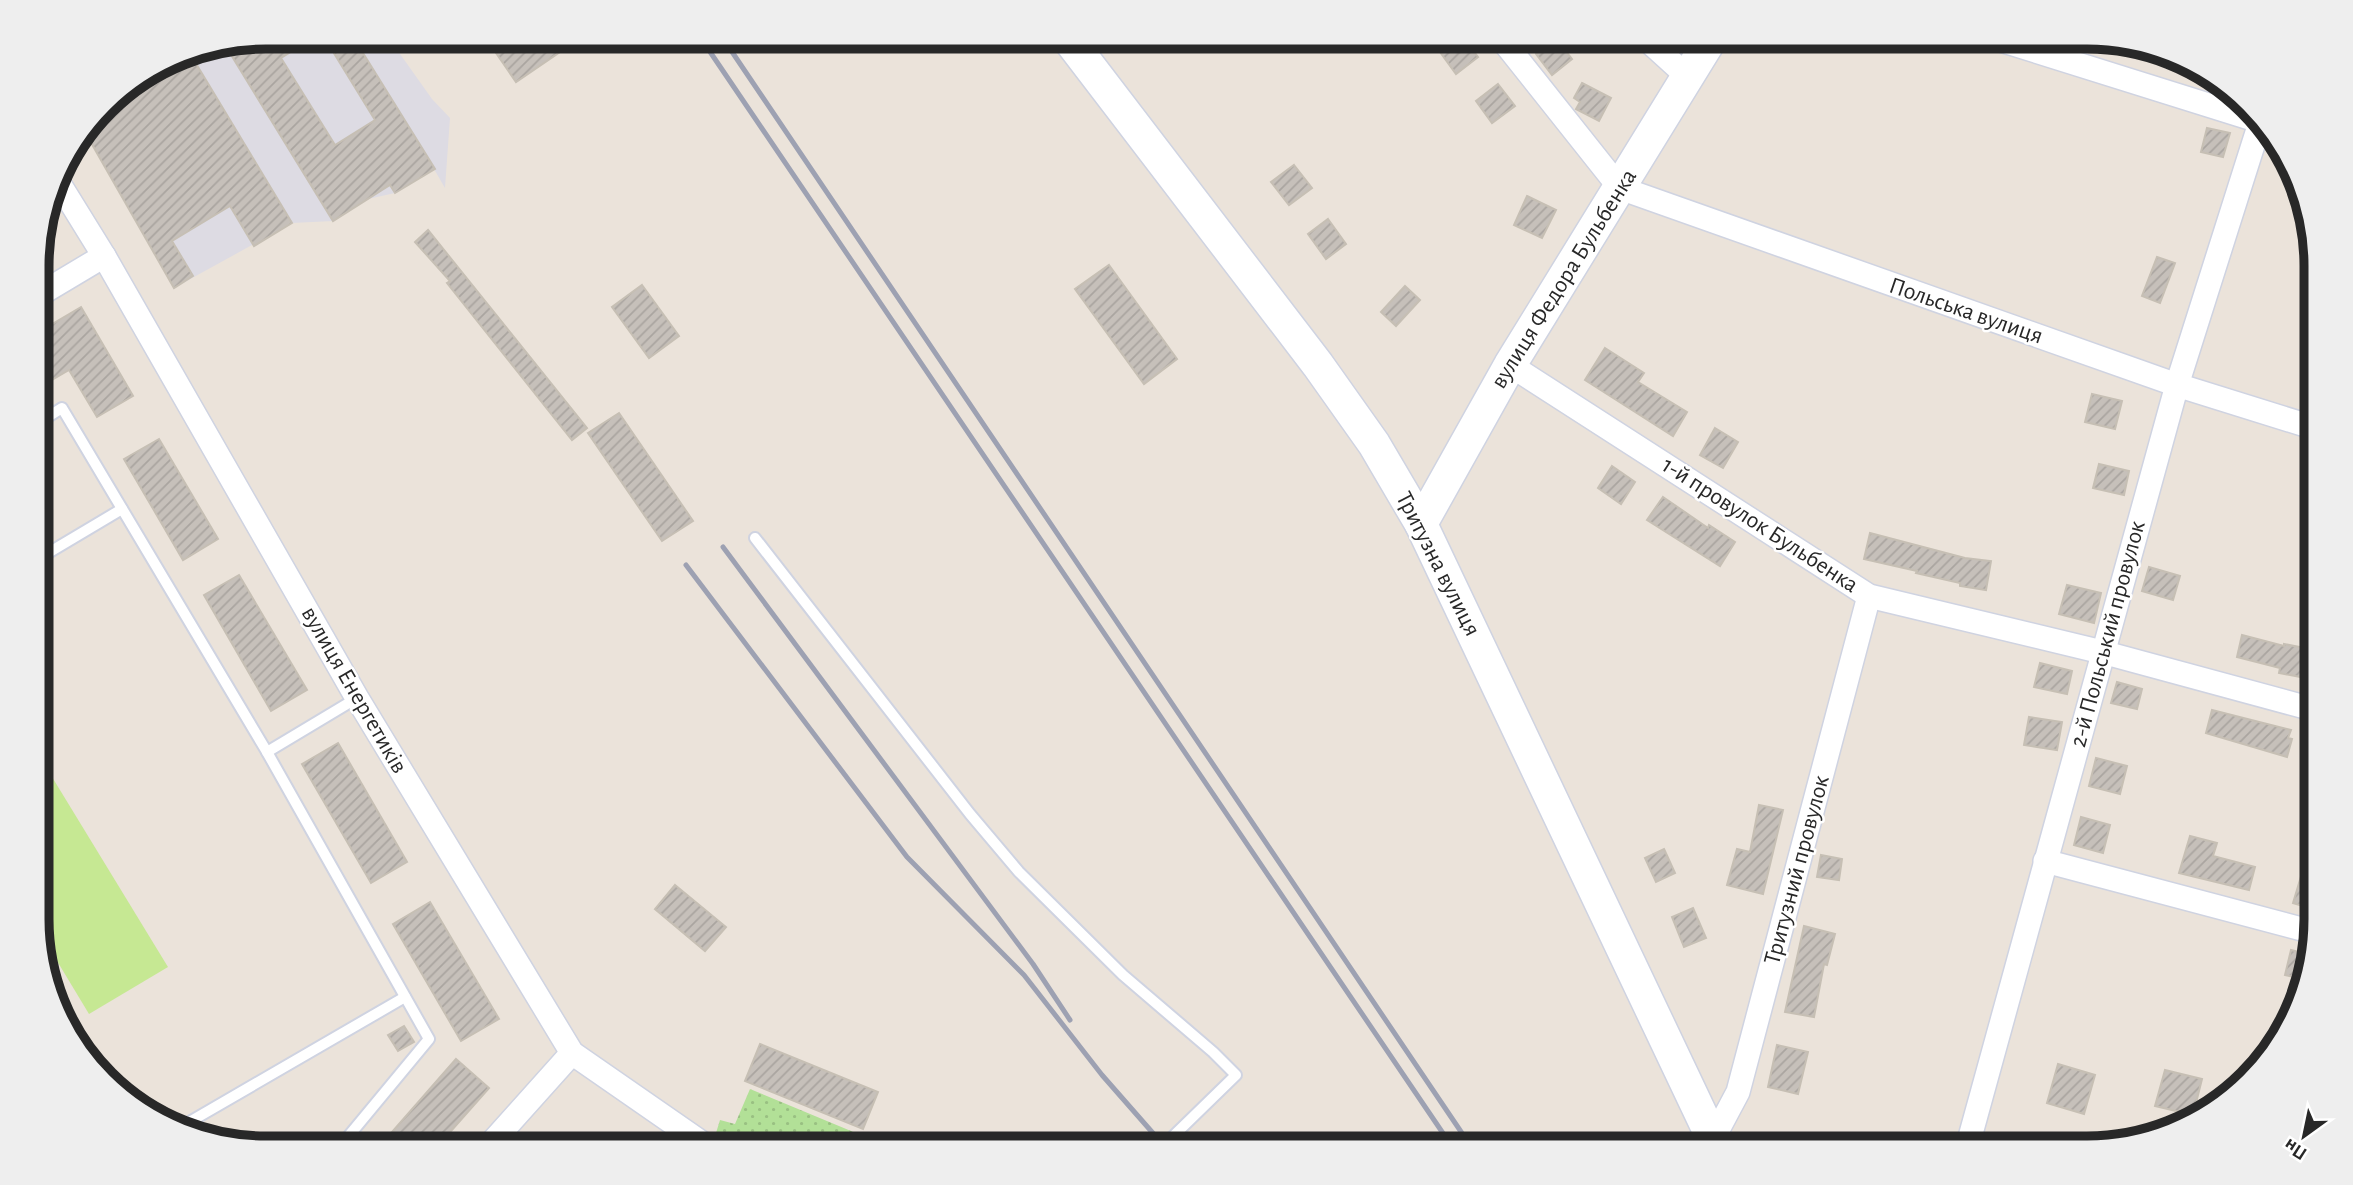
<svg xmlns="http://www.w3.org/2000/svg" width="2353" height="1185" viewBox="0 0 2353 1185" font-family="'Alegreya Sans',sans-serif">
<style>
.industrial{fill:#dddbe3}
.grass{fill:url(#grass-dots)}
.pitch{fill:#c6e893}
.building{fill:url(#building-hatch);stroke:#c6bfb4;stroke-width:2}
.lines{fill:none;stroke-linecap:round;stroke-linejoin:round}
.lane-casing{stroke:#cfd3e1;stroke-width:14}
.street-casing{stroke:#cfd3e1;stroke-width:26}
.secondary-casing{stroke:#cfd3e1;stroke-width:35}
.lane{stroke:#fff;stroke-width:10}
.street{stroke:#fff;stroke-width:23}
.secondary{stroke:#fff;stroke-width:32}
.rail{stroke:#9da1b2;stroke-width:5}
.labels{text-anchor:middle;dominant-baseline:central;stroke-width:5;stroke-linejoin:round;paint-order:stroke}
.street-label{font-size:24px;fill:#282828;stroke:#fff}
.rim{fill:none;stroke:#282828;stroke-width:9}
</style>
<defs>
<pattern id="grass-dots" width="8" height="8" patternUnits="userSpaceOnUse" patternTransform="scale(1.75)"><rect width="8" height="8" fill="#b2e097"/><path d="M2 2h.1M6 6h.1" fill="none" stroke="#99c082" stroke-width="1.8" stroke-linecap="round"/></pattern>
<pattern id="building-hatch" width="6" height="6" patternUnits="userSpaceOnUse" patternTransform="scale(1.75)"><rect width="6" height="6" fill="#c6c0ba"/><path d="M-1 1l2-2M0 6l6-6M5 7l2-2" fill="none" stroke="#aaa5a0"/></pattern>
</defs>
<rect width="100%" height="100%" fill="#ebe3da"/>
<path class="industrial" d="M 266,37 L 388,37 L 432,99 L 450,118 L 445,188 L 434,169 L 395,193 L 368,199 L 333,221 L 292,223 L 174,288 L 85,132 L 115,94 L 179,54 Z"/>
<path class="grass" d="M 750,1089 L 863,1136 L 858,1148 L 741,1148 L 716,1133 L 720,1120 L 735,1124 Z"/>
<path class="pitch" d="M 38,754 L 168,967 L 89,1014 L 39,931 Z"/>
<g class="building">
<path d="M 266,37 L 315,37 L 281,58 L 335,145 L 375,120 L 324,37 L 353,37 L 435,169 L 395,193 L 390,185 L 333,221 L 225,45 Z"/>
<path d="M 485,37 L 582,37 L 516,82 Z"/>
<path d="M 1452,37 L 1463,37 L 1478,57 L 1456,74 L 1440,52 L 1447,47 L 1444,43 Z"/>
<path d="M 1549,37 L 1555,37 L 1572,59 L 1552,75 L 1536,54 L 1542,49 L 1539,45 Z"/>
<path d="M 189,52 L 292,223 L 254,246 L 230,206 L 172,241 L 193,276 L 174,288 L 85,132 L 115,94 L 179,54 Z"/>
<path d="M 1582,83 L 1611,98 L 1599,121 L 1576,109 L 1580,102 L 1574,98 Z"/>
<path d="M 1498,84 L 1515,106 L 1492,123 L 1476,101 Z"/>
<path d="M 2207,128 L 2230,133 L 2223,157 L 2201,152 Z"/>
<path d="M 1294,165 L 1312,188 L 1289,205 L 1271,182 Z"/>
<path d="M 1527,196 L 1556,210 L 1542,238 L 1514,225 Z"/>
<path d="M 1328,219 L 1346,244 L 1326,259 L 1308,234 Z"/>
<path d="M 428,230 L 587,428 L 572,440 L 447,283 L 450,281 L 415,242 Z"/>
<path d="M 2157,257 L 2175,263 L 2160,303 L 2142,296 Z"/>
<path d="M 1109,265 L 1177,359 L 1144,384 L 1075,289 Z"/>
<path d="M 642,285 L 679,336 L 649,358 L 612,307 Z"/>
<path d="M 1405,286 L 1420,300 L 1396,326 L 1381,312 Z"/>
<path d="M 81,307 L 133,396 L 97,417 L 69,370 L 38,388 L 37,333 Z"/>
<path d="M 1605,348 L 1644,373 L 1638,382 L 1687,412 L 1673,436 L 1585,380 Z"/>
<path d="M 2092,394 L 2122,401 L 2115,429 L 2085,422 Z"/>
<path d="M 619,413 L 693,521 L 662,541 L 588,433 Z"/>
<path d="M 1715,428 L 1738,442 L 1723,468 L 1700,455 Z"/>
<path d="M 159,439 L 218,539 L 183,560 L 124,459 Z"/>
<path d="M 2099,464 L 2129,471 L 2124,495 L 2093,488 Z"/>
<path d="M 1612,466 L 1635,482 L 1621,504 L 1598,488 Z"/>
<path d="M 1663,497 L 1708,528 L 1709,525 L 1735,542 L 1720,566 L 1647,520 Z"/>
<path d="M 1870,533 L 1965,558 L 1991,561 L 1986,590 L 1960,586 L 1960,583 L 1916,573 L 1917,571 L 1864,559 Z"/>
<path d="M 2149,567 L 2180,576 L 2173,600 L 2142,591 Z"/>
<path d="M 239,575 L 307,690 L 271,711 L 204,595 Z"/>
<path d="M 2067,585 L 2101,593 L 2094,623 L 2059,614 Z"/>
<path d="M 2242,635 L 2284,646 L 2284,644 L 2315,650 L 2311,679 L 2279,673 L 2280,668 L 2237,657 Z"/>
<path d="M 2040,663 L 2072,671 L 2067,694 L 2034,687 Z"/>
<path d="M 2117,682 L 2142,689 L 2137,709 L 2111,703 Z"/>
<path d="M 2212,710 L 2291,730 L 2288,738 L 2292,739 L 2287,757 L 2206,733 Z"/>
<path d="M 2029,717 L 2062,722 L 2057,750 L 2024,745 Z"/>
<path d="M 338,743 L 407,862 L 371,883 L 302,764 Z"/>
<path d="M 2096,758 L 2127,766 L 2120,794 L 2089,786 Z"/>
<path d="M 1759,805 L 1783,810 L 1763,894 L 1727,885 L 1737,849 L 1750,852 Z"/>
<path d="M 2081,817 L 2110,825 L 2103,853 L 2074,845 Z"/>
<path d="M 2190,836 L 2217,843 L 2213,856 L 2255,867 L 2249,890 L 2179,873 Z"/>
<path d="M 2312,840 L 2316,841 L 2316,910 L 2293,903 Z"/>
<path d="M 1664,849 L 1675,873 L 1656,882 L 1645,858 Z"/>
<path d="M 1821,855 L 1842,859 L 1839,880 L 1817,877 Z"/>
<path d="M 675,885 L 726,927 L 705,951 L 655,909 Z"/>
<path d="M 430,902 L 499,1019 L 461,1041 L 393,924 Z"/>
<path d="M 1693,908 L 1706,938 L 1684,947 L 1672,917 Z"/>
<path d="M 1804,926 L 1835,934 L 1827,965 L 1824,964 L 1814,1017 L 1785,1012 Z"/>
<path d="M 2291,950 L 2307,954 L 2302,979 L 2285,975 Z"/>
<path d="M 404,1026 L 414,1042 L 398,1051 L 388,1035 Z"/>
<path d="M 760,1044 L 878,1092 L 863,1129 L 745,1081 Z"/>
<path d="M 1777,1045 L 1808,1052 L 1798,1094 L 1768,1087 Z"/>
<path d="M 456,1059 L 489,1088 L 436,1148 L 378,1148 Z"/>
<path d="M 2058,1064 L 2095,1075 L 2084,1114 L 2047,1103 Z"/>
<path d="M 2165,1070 L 2202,1079 L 2193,1115 L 2155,1106 Z"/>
</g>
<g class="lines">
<defs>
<g id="lane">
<path d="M 38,423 L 62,408 L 267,752"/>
<path d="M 755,538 L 970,814 L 1019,872 L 1123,975 L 1213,1052 L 1236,1075 L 1161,1148"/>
<path d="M 38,559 L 122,509"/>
<path d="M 179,1128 L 405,997"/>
<path d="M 347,1138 L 429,1039 L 267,752 L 357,698"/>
<path d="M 338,1148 L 347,1138 L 358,1148"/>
</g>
<g id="street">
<path d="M 1500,37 L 1620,188 L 2177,385 L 2315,428"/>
<path d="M 1644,37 L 1688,77"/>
<path d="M 1991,37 L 2256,120"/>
<path d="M 57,180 L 104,256 L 357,698 L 572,1053 L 709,1148"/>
<path d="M 37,296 L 104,256"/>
<path d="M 1510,365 L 1869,596 L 2102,652 L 2316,710"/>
<path d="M 2045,861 L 2313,932"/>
<path d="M 1713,1139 L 1738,1092 L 1869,596"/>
<path d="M 487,1148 L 572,1053"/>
<path d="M 1967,1148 L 2177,385 L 2260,123"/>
</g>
<g id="secondary">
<path d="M 1067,37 L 1318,365 L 1374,444 L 1421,524 L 1717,1148"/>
<path d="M 1421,524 L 1510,365 L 1712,37"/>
</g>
</defs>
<use href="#lane" class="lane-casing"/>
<use href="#street" class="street-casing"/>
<use href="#secondary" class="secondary-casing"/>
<use href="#lane" class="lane"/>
<use href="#street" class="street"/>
<use href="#secondary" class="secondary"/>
<g class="rail">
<path d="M 700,37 L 1453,1148"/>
<path d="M 722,37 L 1472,1148"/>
<path d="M 723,547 L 1033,964 L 1070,1020"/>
<path d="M 686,565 L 907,857 L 1024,975 L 1102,1075 L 1166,1148"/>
</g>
</g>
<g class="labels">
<g class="street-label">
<text transform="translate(1564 279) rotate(-58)">вулиця Федора Бульбенка</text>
<text transform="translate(1966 311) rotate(19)">Польська вулиця</text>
<text transform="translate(1760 525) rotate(33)">1-й провулок Бульбенка</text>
<text transform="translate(1438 564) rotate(63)">Тритузна вулиця</text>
<text transform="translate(2108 634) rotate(-75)">2-й Польський провулок</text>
<text transform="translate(354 690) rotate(60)">вулиця Енергетиків</text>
<text transform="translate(1797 870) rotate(-75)">Тритузний провулок</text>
</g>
</g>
<path d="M0 0H2353V1185H0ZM266 49H2087A217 217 0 0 1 2304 266V919A217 217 0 0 1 2087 1136H266A217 217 0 0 1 49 919V266A217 217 0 0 1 266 49Z" fill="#eee" fill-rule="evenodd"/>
<path class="rim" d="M266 49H2087A217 217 0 0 1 2304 266V919A217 217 0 0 1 2087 1136H266A217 217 0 0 1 49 919V266A217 217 0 0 1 266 49Z"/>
<g transform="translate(2304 1136) rotate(213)" stroke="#ffffff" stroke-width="5" paint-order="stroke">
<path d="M0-5L12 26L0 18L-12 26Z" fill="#282828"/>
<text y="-10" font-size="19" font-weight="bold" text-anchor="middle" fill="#282828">Пн</text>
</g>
</svg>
